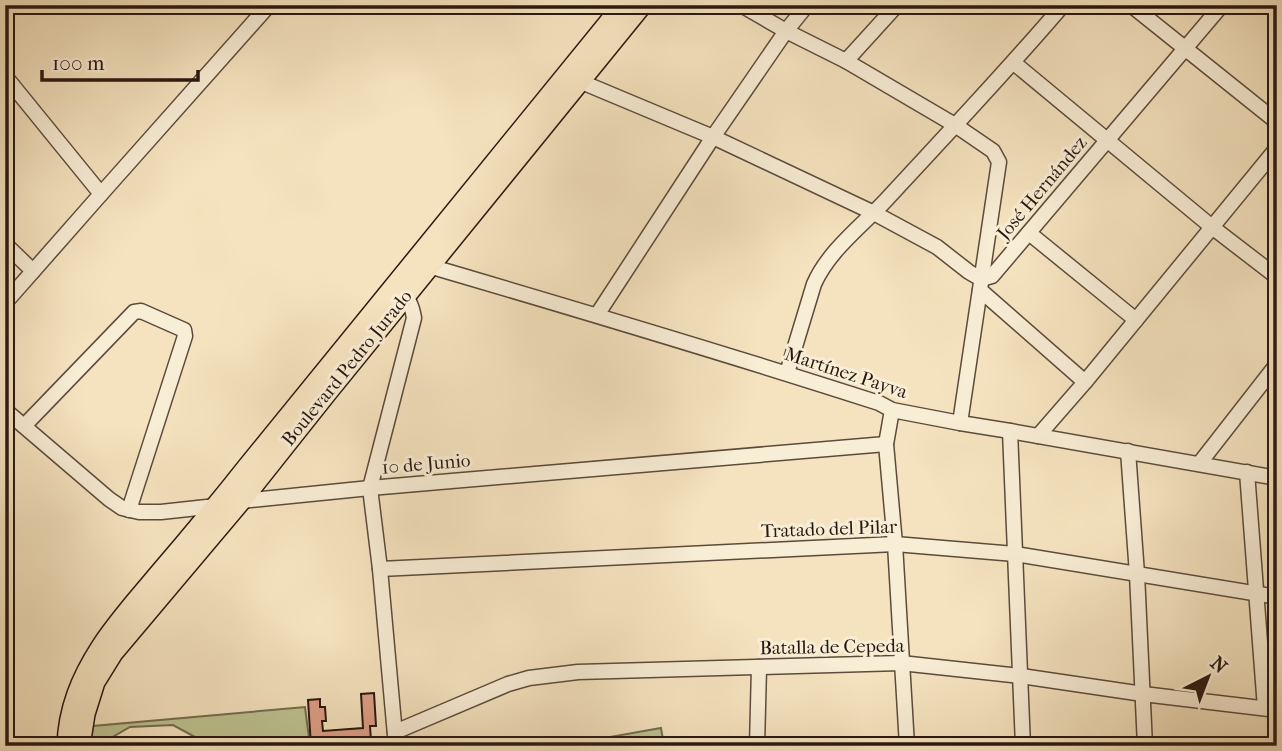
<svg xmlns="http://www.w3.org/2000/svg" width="1282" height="751" viewBox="0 0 1282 751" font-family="'IM FELL French Canon',serif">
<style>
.green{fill:#bdc391;stroke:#736e50;stroke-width:2}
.building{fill:#dd9f87;stroke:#291810;stroke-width:2}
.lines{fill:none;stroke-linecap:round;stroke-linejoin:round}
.minor-casing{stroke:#5c4b3c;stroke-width:17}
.major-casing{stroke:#291810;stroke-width:22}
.minor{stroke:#f8edd5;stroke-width:14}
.major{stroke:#f5e3bf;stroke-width:19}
.labels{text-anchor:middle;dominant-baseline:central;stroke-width:6;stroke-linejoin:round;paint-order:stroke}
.street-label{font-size:19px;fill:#291810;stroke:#f8edd5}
</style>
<rect width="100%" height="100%" fill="#f5e3bf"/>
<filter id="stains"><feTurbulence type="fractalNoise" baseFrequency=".00286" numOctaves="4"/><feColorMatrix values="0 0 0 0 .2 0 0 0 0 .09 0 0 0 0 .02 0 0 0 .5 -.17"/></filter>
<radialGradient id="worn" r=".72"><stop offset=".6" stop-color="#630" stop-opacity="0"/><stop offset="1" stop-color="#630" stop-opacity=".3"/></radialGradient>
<g class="green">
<path d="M 305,707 L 310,746 L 220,746 L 216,743 L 206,743 L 173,725 L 130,727 L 104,742 L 91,738 L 93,726 Z"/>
<path d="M 661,728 L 664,746 L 604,746 L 604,738 Z"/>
<path d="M 139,737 L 151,741 L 159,746 L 121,746 Z"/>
</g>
<path class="building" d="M 374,693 L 376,726 L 370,726 L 371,741 L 311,746 L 308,700 L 320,699 L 320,707 L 325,707 L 326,721 L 322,721 L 323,731 L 363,728 L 361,694 Z"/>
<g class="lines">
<defs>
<g id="minor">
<path d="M 741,5 L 786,31 L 846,61 L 955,125 L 993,151 L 999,162 L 960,423"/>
<path d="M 1131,5 L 1277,122"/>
<path d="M 846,61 L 897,5"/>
<path d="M 1014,63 L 1212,227 L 1277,277"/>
<path d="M 5,76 L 101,194"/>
<path d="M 572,78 L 713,137 L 874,213 L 937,247 L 969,272 L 981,279"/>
<path d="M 1029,233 L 1136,320"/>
<path d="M 5,244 L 33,271"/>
<path d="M 423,261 L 429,266 C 579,310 730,355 879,403 L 892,410 L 960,423 L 1010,431 L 1277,478"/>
<path d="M 981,279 L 992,276 L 1222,5"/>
<path d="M 980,290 L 1085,382"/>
<path d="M 5,303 L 101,194 L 269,5"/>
<path d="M 597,315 L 713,137 L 786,31 L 807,5"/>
<path d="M 787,373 L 814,284 C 829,250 862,226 887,199 C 946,135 1006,72 1063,5"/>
<path d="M 5,410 L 109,499 L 122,508 L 139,512 L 161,512 L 216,506 L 241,501 L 370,488 L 886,444"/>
<path d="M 892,410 L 886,444 L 895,544 L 907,746"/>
<path d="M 24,426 L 134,312 L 141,311 L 184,330 L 185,336 L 129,510"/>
<path d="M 1010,431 L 1023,746"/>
<path d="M 1038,436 L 1085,382 L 1277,148"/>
<path d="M 1128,451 L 1137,574 L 1145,746"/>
<path d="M 1199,464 L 1277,364"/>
<path d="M 1247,472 L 1265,708"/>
<path d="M 380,569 L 895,544 L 1015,554 L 1277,597"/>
<path d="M 395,732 L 508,684 L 529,678 L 578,672 L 901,663 L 1021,676 L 1143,694 L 1277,710"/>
<path d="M 396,746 L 380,569 L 370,488 L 414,318 C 412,306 409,298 399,291"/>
<path d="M 757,746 L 759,667"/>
</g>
<g id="major">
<path d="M 67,746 C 68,709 81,678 101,647 C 117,622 138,599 157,576 C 188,540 218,504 248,466 C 372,312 498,159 623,5"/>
<path d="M 80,746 L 85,714 L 95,682 L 113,653 L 241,501 L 326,394 L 642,5"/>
</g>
</defs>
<use href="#minor" class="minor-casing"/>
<use href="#major" class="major-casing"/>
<use href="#minor" class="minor"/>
<use href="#major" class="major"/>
</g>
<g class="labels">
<g class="street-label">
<text transform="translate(1042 188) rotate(-50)">José Hernández</text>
<text transform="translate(347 368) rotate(-51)">Boulevard Pedro Jurado</text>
<text transform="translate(846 373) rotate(18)">Martínez Payva</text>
<text transform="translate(426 464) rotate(-5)">10 de Junio</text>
<text transform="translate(829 529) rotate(-2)">Tratado del Pilar</text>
<text transform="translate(832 647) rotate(-1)">Batalla de Cepeda</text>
</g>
</g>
<rect width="1282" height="751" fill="none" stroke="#f5e3bf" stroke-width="28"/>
<rect x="7" y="7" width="1268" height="737" fill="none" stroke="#291810" stroke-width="3.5"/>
<rect x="14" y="14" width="1254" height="723" fill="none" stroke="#291810" stroke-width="2"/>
<g transform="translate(1208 677) rotate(42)" stroke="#f8edd5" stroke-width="5" paint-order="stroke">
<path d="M0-5L12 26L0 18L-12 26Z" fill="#291810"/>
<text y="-10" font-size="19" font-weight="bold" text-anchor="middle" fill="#291810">N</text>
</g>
<path d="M42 70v10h156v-10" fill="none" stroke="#291810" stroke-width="3.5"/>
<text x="52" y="70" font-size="21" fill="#291810" stroke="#f8edd5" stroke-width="5" paint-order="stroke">100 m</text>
<rect width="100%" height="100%" filter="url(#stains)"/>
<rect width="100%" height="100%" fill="url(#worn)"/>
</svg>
